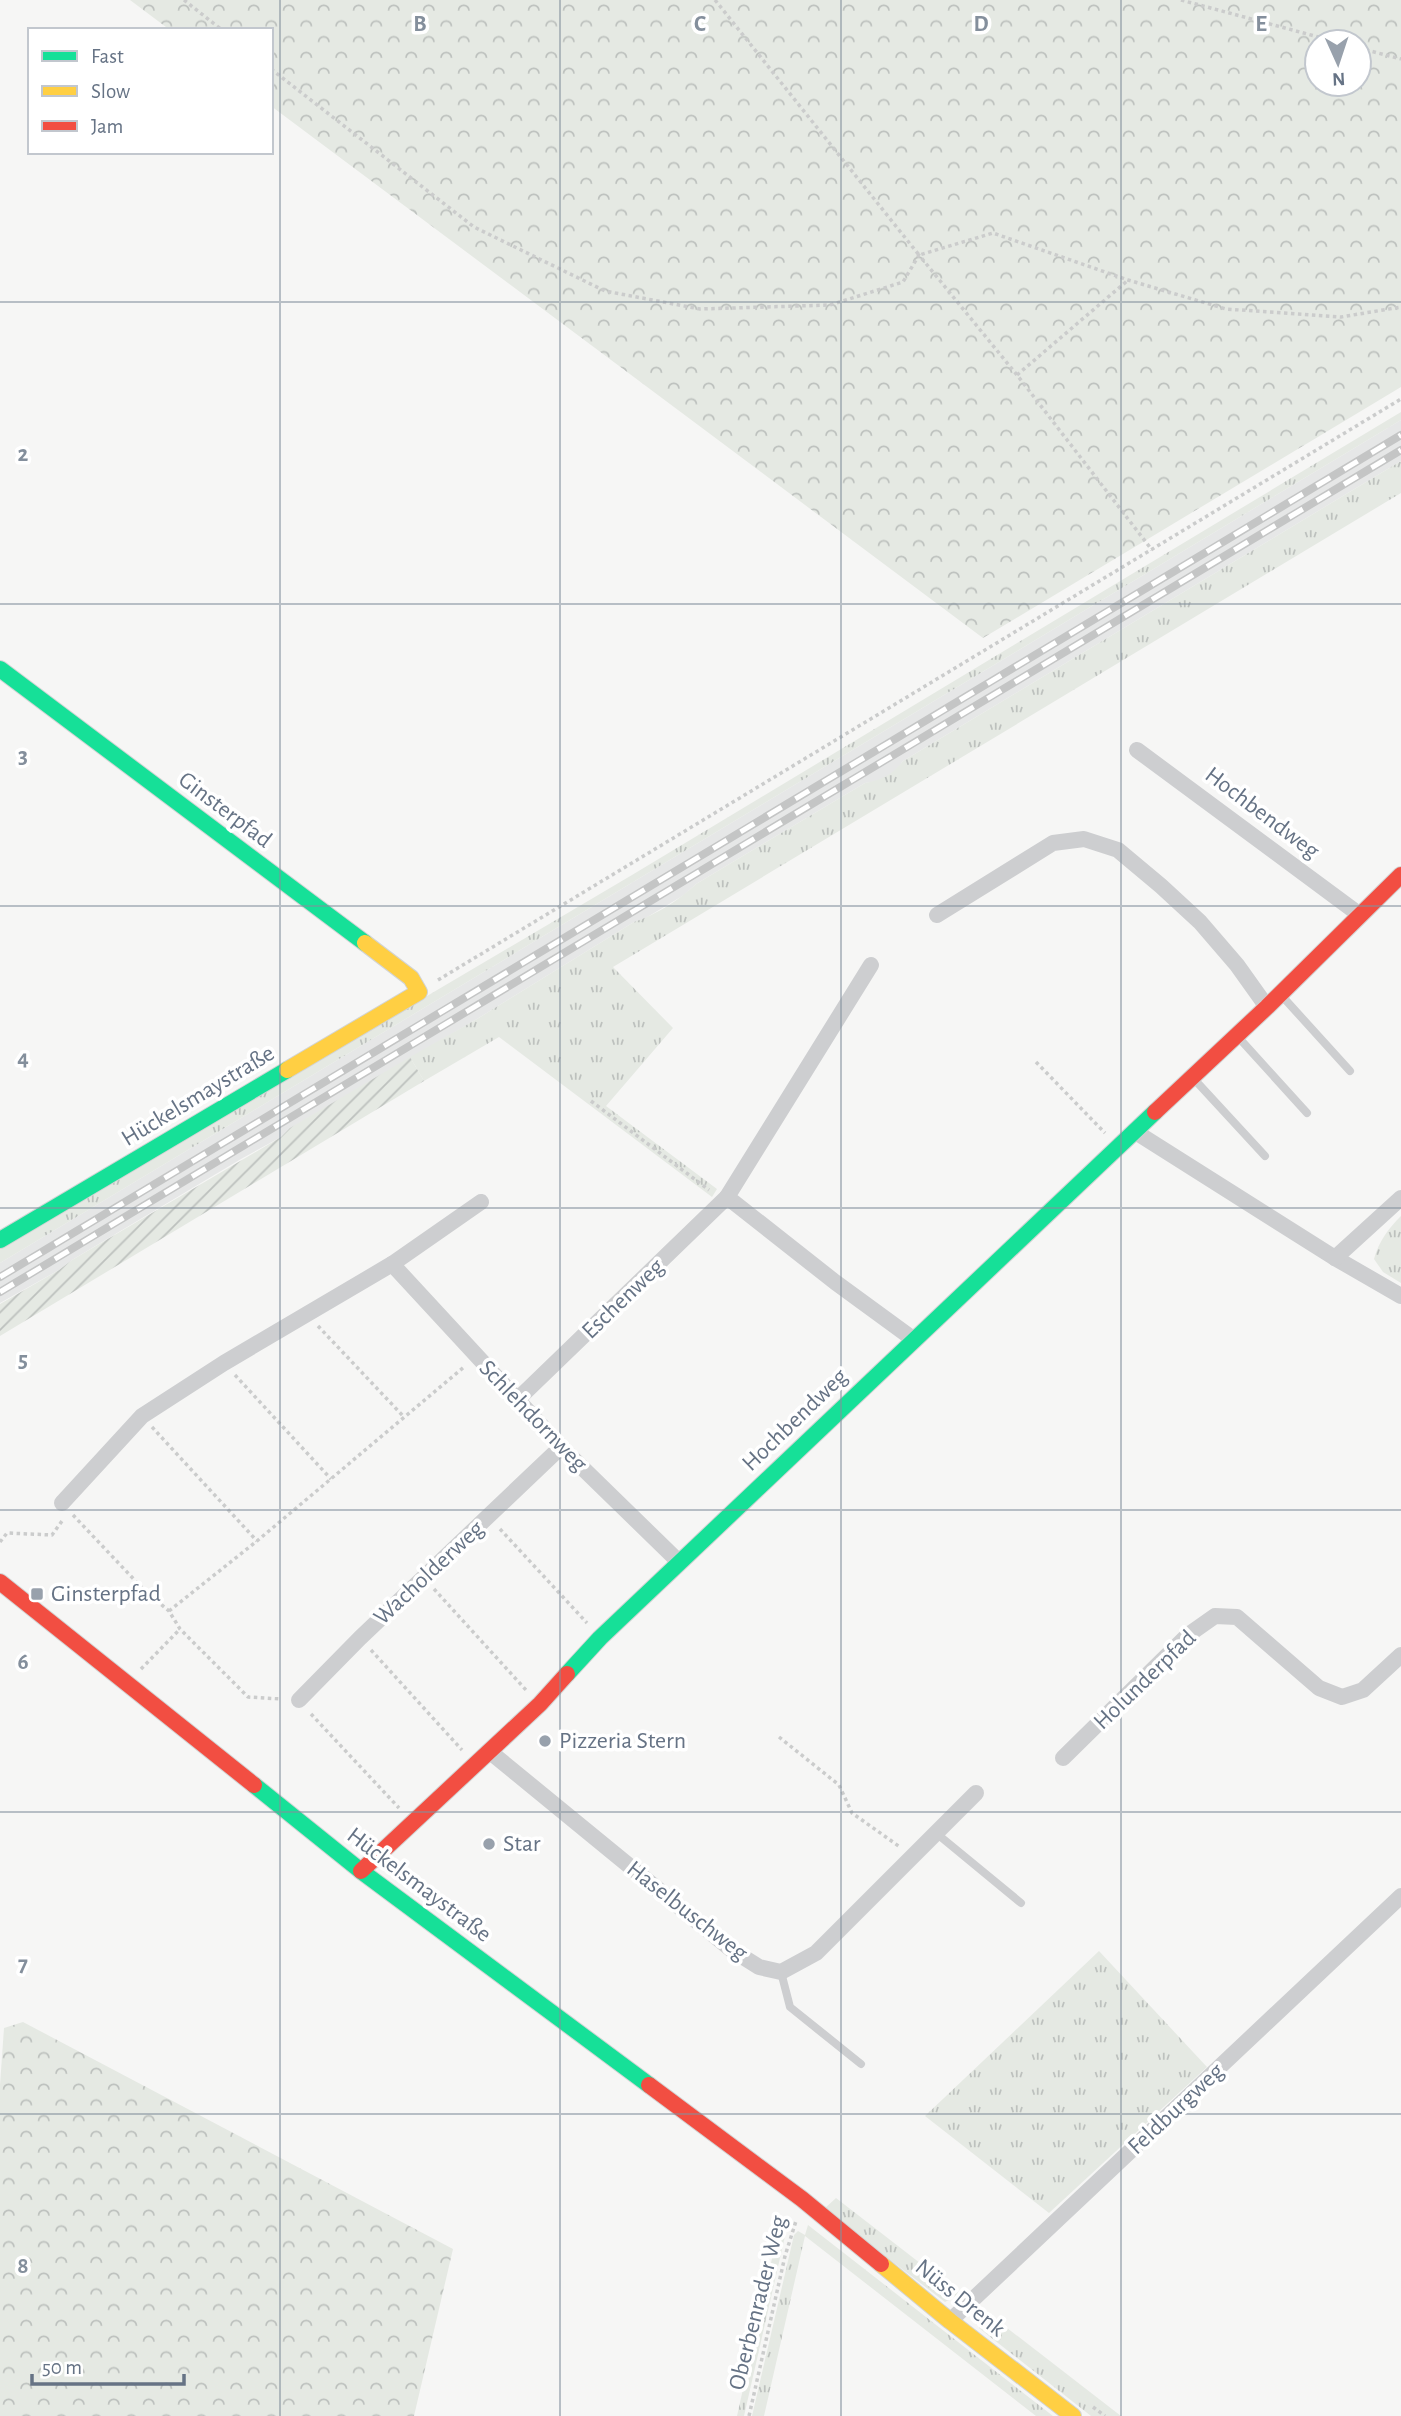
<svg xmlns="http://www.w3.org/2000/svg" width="1401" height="2416" viewBox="0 0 1401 2416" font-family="'Alegreya Sans',sans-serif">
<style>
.built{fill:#e6e7e7}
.grass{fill:url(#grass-tufts)}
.forest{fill:url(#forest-crowns);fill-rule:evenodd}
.garden{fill:url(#garden-furrows)}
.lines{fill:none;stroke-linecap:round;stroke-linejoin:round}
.fast-casing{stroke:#d2d4d4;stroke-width:18}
.slow-casing{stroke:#d2d4d4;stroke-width:18}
.jam-casing{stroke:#d2d4d4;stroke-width:18}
.path{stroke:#cbcccc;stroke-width:3.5;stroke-dasharray:3.5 3.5;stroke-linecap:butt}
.lane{stroke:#cdced0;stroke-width:8}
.street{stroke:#cdced0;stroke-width:16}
.fast{stroke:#16e098;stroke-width:16}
.slow{stroke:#ffcf43;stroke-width:16}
.jam{stroke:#f24e42;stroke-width:16}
.rail-casing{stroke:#c4c5c5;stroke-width:8}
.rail{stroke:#fff;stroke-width:5;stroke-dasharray:16;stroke-linecap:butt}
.grid{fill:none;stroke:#848f9c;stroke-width:2;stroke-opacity:0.55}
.poi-dot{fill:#98a1ac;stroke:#fff;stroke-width:2.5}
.labels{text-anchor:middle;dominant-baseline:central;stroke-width:7;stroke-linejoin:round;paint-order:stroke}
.street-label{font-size:24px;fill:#667385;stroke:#fff}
.poi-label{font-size:24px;fill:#667385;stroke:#fff;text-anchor:start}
.grid-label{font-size:23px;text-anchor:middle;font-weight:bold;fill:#848f9c;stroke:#fff;stroke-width:7;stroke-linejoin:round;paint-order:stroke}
</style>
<defs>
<pattern id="grass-tufts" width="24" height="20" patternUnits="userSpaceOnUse" patternTransform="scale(1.75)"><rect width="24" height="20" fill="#e5e9e3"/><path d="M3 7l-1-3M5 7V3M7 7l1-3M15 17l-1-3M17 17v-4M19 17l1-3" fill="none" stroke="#bdc1be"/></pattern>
<pattern id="forest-crowns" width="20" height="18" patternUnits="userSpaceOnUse" patternTransform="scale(1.75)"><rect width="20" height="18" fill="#e5e9e3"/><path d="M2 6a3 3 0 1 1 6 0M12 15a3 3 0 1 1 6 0" fill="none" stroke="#bdc1be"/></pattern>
<pattern id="garden-furrows" width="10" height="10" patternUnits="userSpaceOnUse" patternTransform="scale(1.75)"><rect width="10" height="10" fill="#e5e9e3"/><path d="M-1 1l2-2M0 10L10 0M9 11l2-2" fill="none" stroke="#bdc1be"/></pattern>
</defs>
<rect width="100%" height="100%" fill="#f6f6f5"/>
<path class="built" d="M 1401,420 L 1401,461 L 903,761 L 894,773 L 879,781 L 865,783 L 696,884 L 684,895 L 644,919 L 634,922 L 477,1019 L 291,1128 L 281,1137 L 241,1159 L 72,1260 L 59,1270 L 0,1303 L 0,1263 Z"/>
<g class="grass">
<path d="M 1401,412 L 1401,420 L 0,1263 L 0,1248 L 632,875 Z"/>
<path d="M 1401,461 L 1401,493 L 613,967 L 673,1028 L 606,1106 L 717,1189 L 712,1197 L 499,1037 L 424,1081 L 410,1057 L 477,1019 L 634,922 C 656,915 679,900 696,884 L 865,783 C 882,780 892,775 903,761 Z"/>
<path d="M 1401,1216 L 1401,1283 L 1383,1272 L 1374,1259 C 1379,1241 1388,1229 1401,1216 Z"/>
<path d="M 1099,1951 L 1207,2067 L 1049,2213 L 925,2116 Z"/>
<path d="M 836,2198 L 960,2294 L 945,2302 L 824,2209 Z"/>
<path d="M 781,2218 L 788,2223 L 744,2416 L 737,2416 Z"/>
<path d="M 808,2225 L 1053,2416 L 1036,2416 L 805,2236 L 764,2416 L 752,2416 L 794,2235 L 798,2231 L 805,2235 Z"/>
<path d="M 980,2307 L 1121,2416 L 1091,2416 L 979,2328 Z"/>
</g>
<g class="forest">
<path d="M 130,0 L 1401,0 L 1401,387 L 983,638 L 271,106 L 271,30 L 170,30 ZM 1317,42 L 1359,42 L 1359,84 L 1317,84 Z"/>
<path d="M 23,2022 L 453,2249 L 414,2416 L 0,2416 L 0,2085 L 4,2028 Z"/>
</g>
<path class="garden" d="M 410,1057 L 424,1081 L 0,1336 L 0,1304 L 59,1270 L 72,1260 L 281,1137 L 290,1128 Z"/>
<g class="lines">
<defs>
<g id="fast">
<path d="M 0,669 L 365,943"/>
<path d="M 0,1240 L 287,1070"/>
<path d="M 567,1674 L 600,1638 L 1155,1112"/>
<path d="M 254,1785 L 361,1871 L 649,2085"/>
</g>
<g id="slow">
<path d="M 287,1070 L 419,992 L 411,978 L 365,943"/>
<path d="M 881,2264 L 950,2321 L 1073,2416"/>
</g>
<g id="jam">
<path d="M 1155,1112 L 1267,1007 L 1401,875"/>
<path d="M 0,1582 L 254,1785"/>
<path d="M 361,1871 L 540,1704 L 567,1674"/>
<path d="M 649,2085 L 802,2199 L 881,2264"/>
</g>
</defs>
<use href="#fast" class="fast-casing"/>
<use href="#slow" class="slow-casing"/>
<use href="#jam" class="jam-casing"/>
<g class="path">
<path d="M 184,0 L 222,30"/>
<path d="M 715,0 L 919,255 L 993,233 L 1128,280 L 1226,309 L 1341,317 L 1401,307"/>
<path d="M 1181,0 L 1337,42"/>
<path d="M 1359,48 L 1401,59"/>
<path d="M 271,69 L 474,227 L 605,291 L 700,309 L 830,305 L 903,282 L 919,255 L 1017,375 L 1152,550"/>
<path d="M 1017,375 L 1127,281"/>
<path d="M 438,980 L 1401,399"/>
<path d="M 1036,1062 L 1105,1133"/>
<path d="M 591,1101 L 709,1190"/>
<path d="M 318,1326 L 404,1417"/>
<path d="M 235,1375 L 331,1479"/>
<path d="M 152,1427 L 257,1541"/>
<path d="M 73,1515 L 144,1590 L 169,1611 L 180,1629 L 248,1697 L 281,1699"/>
<path d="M 500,1529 L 587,1623"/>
<path d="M 0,1542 L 7,1533 L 52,1535 L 62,1521"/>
<path d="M 434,1589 L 526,1690"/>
<path d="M 169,1611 L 257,1541 L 464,1367"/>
<path d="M 371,1650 L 462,1750"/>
<path d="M 141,1669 L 180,1629"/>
<path d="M 311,1714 L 399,1808"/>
<path d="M 779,1737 L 839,1785 L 852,1813 L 900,1847"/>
<path d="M 1093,2407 L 1105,2416"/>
<path d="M 749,2416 L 785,2256 L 796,2221"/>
</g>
<g class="lane">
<path d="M 1282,996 L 1350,1071"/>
<path d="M 1239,1038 L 1307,1113"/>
<path d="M 1194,1079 L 1265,1156"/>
<path d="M 936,1833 L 1021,1903"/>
<path d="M 781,1972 L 790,2007 L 861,2064"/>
</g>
<g class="street">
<path d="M 1137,750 L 1360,915"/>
<path d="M 937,915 L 1053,843 L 1084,839 L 1118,850 L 1161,886 L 1200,922 L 1237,965 L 1267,1007"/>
<path d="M 871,965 L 727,1197 L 835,1282 L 913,1339"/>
<path d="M 1134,1131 L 1335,1258 L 1401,1296"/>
<path d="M 481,1202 L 392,1264 L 561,1447 L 679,1562"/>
<path d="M 1335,1258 L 1401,1198"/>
<path d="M 518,1399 L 727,1197"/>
<path d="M 62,1503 L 142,1416 L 224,1363 L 392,1264"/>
<path d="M 299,1700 L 360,1638 L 561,1447"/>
<path d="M 489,1751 L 732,1950 L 759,1967 L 781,1972 L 816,1953 L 976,1793"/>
<path d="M 1063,1758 L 1188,1635 L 1215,1616 L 1237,1617 L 1319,1688 L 1342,1697 L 1363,1690 L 1401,1655"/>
<path d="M 950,2321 L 1401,1896"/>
</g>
<use href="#fast" class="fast"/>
<use href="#slow" class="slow"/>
<use href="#jam" class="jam"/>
<defs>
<g id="rail">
<path d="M 0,1277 L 1401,435"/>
<path d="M 0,1292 L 1401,450"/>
</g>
</defs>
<use href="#rail" class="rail-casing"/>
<use href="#rail" class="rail"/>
</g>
<path class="grid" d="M 280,0 L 280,2416M 560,0 L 560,2416M 841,0 L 841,2416M 1121,0 L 1121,2416M 0,302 L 1401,302M 0,604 L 1401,604M 0,906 L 1401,906M 0,1208 L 1401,1208M 0,1510 L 1401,1510M 0,1812 L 1401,1812M 0,2114 L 1401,2114"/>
<g class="poi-dot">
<rect x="30" y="1587" width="14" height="14" rx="3.5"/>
<circle cx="545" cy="1741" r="7"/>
<circle cx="489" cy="1844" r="7"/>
</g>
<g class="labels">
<g class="street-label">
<text transform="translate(225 810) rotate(37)">Ginsterpfad</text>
<text transform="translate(1262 813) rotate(37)">Hochbendweg</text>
<text transform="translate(198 1096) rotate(-31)">Hückelsmaystraße</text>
<text transform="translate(623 1299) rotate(-44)">Eschenweg</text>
<text transform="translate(533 1416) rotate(46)">Schlehdornweg</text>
<text transform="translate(795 1420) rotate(-44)">Hochbendweg</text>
<text transform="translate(429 1573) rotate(-43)">Wacholderweg</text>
<text transform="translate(1145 1680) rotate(-44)">Holunderpfad</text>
<text transform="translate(419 1885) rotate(37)">Hückelsmaystraße</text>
<text transform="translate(687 1911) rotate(38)">Haselbuschweg</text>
<text transform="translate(1176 2109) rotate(-43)">Feldburgweg</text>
<text transform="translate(960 2298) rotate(39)">Nüss Drenk</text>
<text transform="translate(758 2303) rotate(-76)">Oberbenrader Weg</text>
</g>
<g class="poi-label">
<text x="51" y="1594">Ginsterpfad</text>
<text x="559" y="1741">Pizzeria Stern</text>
<text x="503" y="1844">Star</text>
</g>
</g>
<g class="grid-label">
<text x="420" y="31">B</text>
<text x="700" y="31">C</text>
<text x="981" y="31">D</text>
<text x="1261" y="31">E</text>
<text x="23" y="461">2</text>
<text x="23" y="763">3</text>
<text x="23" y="1065">4</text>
<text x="23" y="1367">5</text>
<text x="23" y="1669">6</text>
<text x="23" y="1971">7</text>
<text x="23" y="2273">8</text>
</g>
<rect x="28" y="28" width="245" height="126" fill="#ffffff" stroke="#c2c7ce" stroke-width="2"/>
<rect x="42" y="51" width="35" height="10" fill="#16e098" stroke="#c2c7ce" stroke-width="2"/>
<text x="91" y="63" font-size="21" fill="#667385">Fast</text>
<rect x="42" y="86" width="35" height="10" fill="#ffcf43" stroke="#c2c7ce" stroke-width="2"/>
<text x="91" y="98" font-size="21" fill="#667385">Slow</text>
<rect x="42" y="121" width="35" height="10" fill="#f24e42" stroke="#c2c7ce" stroke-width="2"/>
<text x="91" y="133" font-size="21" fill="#667385">Jam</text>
<g transform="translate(1338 63) rotate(177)"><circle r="33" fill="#ffffff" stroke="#c2c7ce" stroke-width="2"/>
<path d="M0-5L12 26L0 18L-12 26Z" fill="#98a1ac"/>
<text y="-10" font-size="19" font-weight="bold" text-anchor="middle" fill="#667385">N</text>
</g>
<path d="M32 2374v10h152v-10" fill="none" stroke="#667385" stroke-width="3.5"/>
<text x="42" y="2374" font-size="21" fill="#667385" stroke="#ffffff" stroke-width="5" paint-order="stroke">50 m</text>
</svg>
